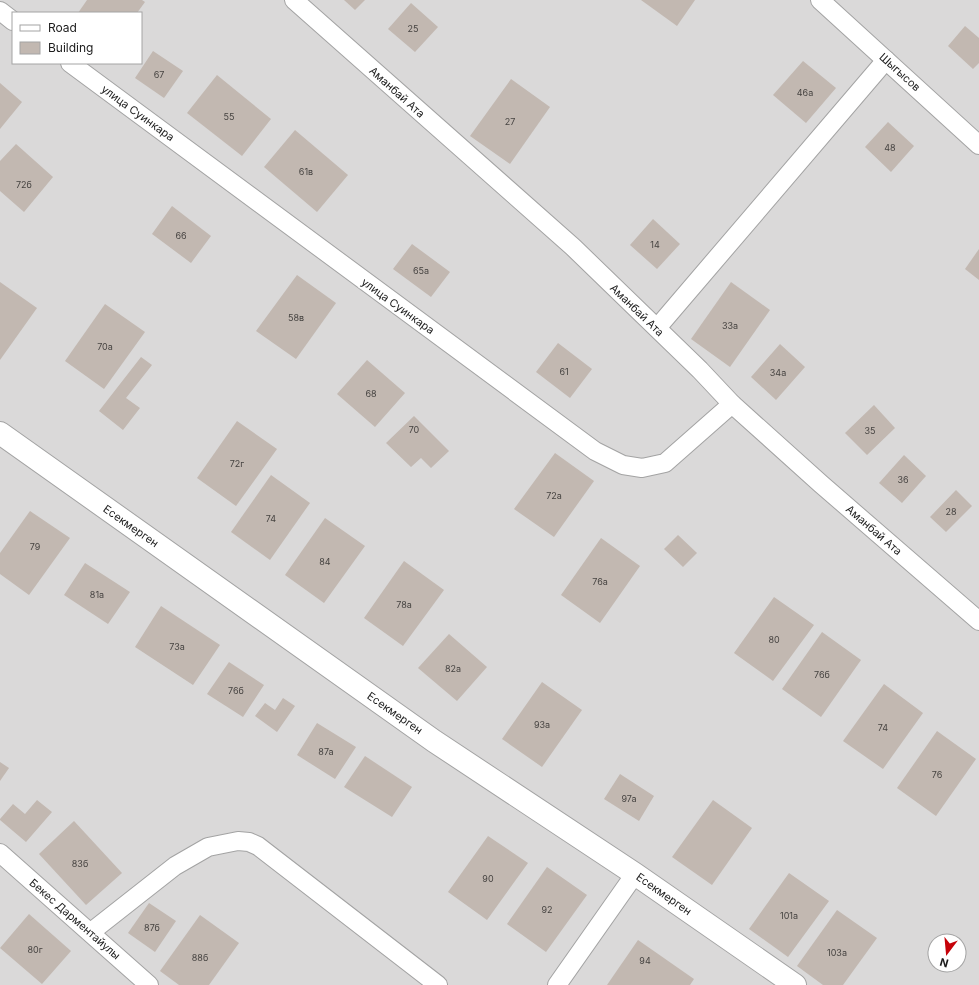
<svg xmlns="http://www.w3.org/2000/svg" width="979" height="985" viewBox="0 0 979 985" font-family="Inter,sans-serif">
<style>
.residential{fill:#dad9d9;fill-rule:evenodd}
.building{fill:#c2b8b1}
.lines{fill:none;stroke-linecap:round;stroke-linejoin:round}
.minor-casing{stroke:#a3a3a3;stroke-width:20}
.tertiary-casing{stroke:#a3a3a3;stroke-width:24}
.minor{stroke:#fff;stroke-width:18}
.tertiary{stroke:#fff;stroke-width:22}
.labels{text-anchor:middle;dominant-baseline:central;stroke-width:4;stroke-linejoin:round;paint-order:stroke}
.number-label{font-size:9px;fill:#464341}
.street-label{font-size:11px;fill:#1c1c1c;stroke:#fff}
</style>
<rect width="100%" height="100%" fill="#ede9e2"/>
<path class="residential" d="M 0,0 L 979,0 L 979,985 L 0,985 ZM 13,13 L 141,13 L 141,63 L 13,63 ZM 935,941 L 959,941 L 959,965 L 935,965 Z"/>
<g class="building">
<path d="M 87,0 L 142,0 L 145,2 L 137,13 L 78,13 Z"/>
<path d="M 344,0 L 365,0 L 355,10 Z"/>
<path d="M 641,0 L 695,0 L 677,26 Z"/>
<path d="M 411,3 L 438,27 L 415,52 L 388,29 Z"/>
<path d="M 965,26 L 979,38 L 979,63 L 973,69 L 948,46 Z"/>
<path d="M 153,51 L 183,71 L 164,98 L 135,78 Z"/>
<path d="M 803,61 L 836,88 L 806,123 L 773,95 Z"/>
<path d="M 217,75 L 271,119 L 242,156 L 187,113 Z"/>
<path d="M 511,79 L 550,107 L 510,164 L 470,136 Z"/>
<path d="M 0,83 L 22,102 L 0,129 Z"/>
<path d="M 888,122 L 914,146 L 891,172 L 865,147 Z"/>
<path d="M 295,130 L 348,175 L 317,212 L 264,167 Z"/>
<path d="M 16,144 L 53,177 L 24,212 L 0,191 L 0,161 Z"/>
<path d="M 172,206 L 211,236 L 191,263 L 152,234 Z"/>
<path d="M 653,219 L 680,244 L 657,269 L 630,245 Z"/>
<path d="M 412,244 L 450,272 L 431,297 L 393,269 Z"/>
<path d="M 979,249 L 979,280 L 965,269 Z"/>
<path d="M 297,275 L 336,303 L 296,359 L 256,331 Z"/>
<path d="M 0,282 L 37,308 L 0,360 Z"/>
<path d="M 731,282 L 770,310 L 730,367 L 691,339 Z"/>
<path d="M 105,304 L 145,332 L 104,389 L 65,361 Z"/>
<path d="M 558,343 L 592,369 L 570,398 L 536,372 Z"/>
<path d="M 780,344 L 805,367 L 776,400 L 751,377 Z"/>
<path d="M 141,357 L 152,365 L 126,398 L 140,408 L 123,430 L 99,411 Z"/>
<path d="M 367,360 L 405,393 L 375,427 L 337,394 Z"/>
<path d="M 874,405 L 895,428 L 867,455 L 845,433 Z"/>
<path d="M 414,416 L 449,451 L 431,468 L 421,458 L 411,467 L 386,443 Z"/>
<path d="M 237,421 L 277,449 L 236,506 L 197,478 Z"/>
<path d="M 555,453 L 594,481 L 554,537 L 514,509 Z"/>
<path d="M 904,455 L 926,476 L 902,503 L 879,483 Z"/>
<path d="M 271,475 L 310,503 L 270,560 L 231,532 Z"/>
<path d="M 956,490 L 972,506 L 946,532 L 930,517 Z"/>
<path d="M 30,511 L 70,538 L 29,595 L 0,574 L 0,553 Z"/>
<path d="M 325,518 L 365,546 L 324,603 L 285,575 Z"/>
<path d="M 678,535 L 697,553 L 683,567 L 664,549 Z"/>
<path d="M 601,538 L 640,566 L 600,623 L 561,595 Z"/>
<path d="M 404,561 L 444,590 L 403,646 L 364,618 Z"/>
<path d="M 85,563 L 130,592 L 108,624 L 64,595 Z"/>
<path d="M 774,597 L 814,625 L 773,681 L 734,653 Z"/>
<path d="M 161,606 L 220,645 L 193,685 L 135,647 Z"/>
<path d="M 822,632 L 861,660 L 821,717 L 782,689 Z"/>
<path d="M 449,634 L 487,667 L 457,701 L 418,668 Z"/>
<path d="M 229,662 L 264,685 L 243,717 L 207,694 Z"/>
<path d="M 542,682 L 582,710 L 542,767 L 502,739 Z"/>
<path d="M 884,684 L 923,713 L 883,769 L 843,741 Z"/>
<path d="M 283,698 L 295,706 L 277,732 L 255,716 L 265,703 L 275,710 Z"/>
<path d="M 317,723 L 356,747 L 335,779 L 297,755 Z"/>
<path d="M 937,731 L 976,759 L 936,816 L 897,788 Z"/>
<path d="M 365,756 L 412,787 L 392,817 L 344,787 Z"/>
<path d="M 0,762 L 9,768 L 0,781 Z"/>
<path d="M 620,774 L 654,796 L 639,821 L 604,799 Z"/>
<path d="M 37,800 L 52,812 L 26,842 L 0,820 L 0,819 L 13,804 L 25,814 Z"/>
<path d="M 713,800 L 752,828 L 712,885 L 672,857 Z"/>
<path d="M 74,821 L 122,873 L 86,905 L 39,854 Z"/>
<path d="M 488,836 L 528,863 L 487,920 L 448,892 Z"/>
<path d="M 547,867 L 587,895 L 546,952 L 507,924 Z"/>
<path d="M 789,873 L 829,901 L 788,957 L 749,929 Z"/>
<path d="M 149,903 L 176,921 L 155,952 L 128,933 Z"/>
<path d="M 837,910 L 877,938 L 843,985 L 823,985 L 797,966 Z"/>
<path d="M 29,914 L 71,951 L 42,984 L 0,948 Z"/>
<path d="M 200,915 L 239,943 L 209,985 L 179,985 L 160,971 Z"/>
<path d="M 638,940 L 694,979 L 690,985 L 607,985 Z"/>
</g>
<g class="lines">
<defs>
<g id="minor">
<path d="M 294,0 L 573,247 L 700,370 L 732,404 L 821,484 L 979,621"/>
<path d="M 820,0 L 979,145"/>
<path d="M 0,11 L 13,21"/>
<path d="M 70,63 L 595,451 L 623,465 L 642,468 L 665,463 L 732,404"/>
<path d="M 657,328 L 886,60"/>
<path d="M 0,853 L 149,985"/>
<path d="M 91,932 L 175,866 L 208,847 L 238,841 L 249,842 L 258,846 L 438,985"/>
<path d="M 557,985 L 635,874"/>
</g>
<path id="tertiary" d="M 0,433 L 434,741 L 635,874 L 795,985"/>
</defs>
<use href="#minor" class="minor-casing"/>
<use href="#tertiary" class="tertiary-casing"/>
<use href="#minor" class="minor"/>
<use href="#tertiary" class="tertiary"/>
</g>
<g class="labels">
<g class="number-label">
<text x="413" y="28">25</text>
<text x="159" y="74">67</text>
<text x="805" y="92">46а</text>
<text x="229" y="116">55</text>
<text x="510" y="121">27</text>
<text x="890" y="147">48</text>
<text x="306" y="171">61в</text>
<text x="24" y="184">72б</text>
<text x="181" y="235">66</text>
<text x="655" y="244">14</text>
<text x="421" y="270">65а</text>
<text x="296" y="317">58в</text>
<text x="730" y="325">33а</text>
<text x="105" y="346">70а</text>
<text x="564" y="371">61</text>
<text x="778" y="372">34а</text>
<text x="371" y="393">68</text>
<text x="414" y="429">70</text>
<text x="870" y="430">35</text>
<text x="237" y="463">72г</text>
<text x="903" y="479">36</text>
<text x="554" y="495">72а</text>
<text x="951" y="511">28</text>
<text x="271" y="518">74</text>
<text x="35" y="546">79</text>
<text x="325" y="561">84</text>
<text x="600" y="581">76а</text>
<text x="97" y="594">81а</text>
<text x="404" y="604">78а</text>
<text x="774" y="639">80</text>
<text x="177" y="646">73а</text>
<text x="453" y="668">82а</text>
<text x="822" y="674">76б</text>
<text x="236" y="690">76б</text>
<text x="542" y="724">93а</text>
<text x="883" y="727">74</text>
<text x="326" y="751">87а</text>
<text x="937" y="774">76</text>
<text x="629" y="798">97а</text>
<text x="80" y="863">83б</text>
<text x="488" y="878">90</text>
<text x="547" y="909">92</text>
<text x="789" y="915">101а</text>
<text x="152" y="927">87б</text>
<text x="35" y="949">80г</text>
<text x="837" y="952">103а</text>
<text x="200" y="957">88б</text>
<text x="645" y="960">94</text>
</g>
<g class="street-label">
<text transform="translate(900 72) rotate(42)">Шыгысов</text>
<text transform="translate(397 92) rotate(42)">Аманбай Ата</text>
<text transform="translate(138 113) rotate(36)">улица Суинкара</text>
<text transform="translate(398 306) rotate(36)">улица Суинкара</text>
<text transform="translate(637 310) rotate(44)">Аманбай Ата</text>
<text transform="translate(131 526) rotate(35)">Eсекмерген</text>
<text transform="translate(874 530) rotate(41)">Аманбай Ата</text>
<text transform="translate(395 713) rotate(35)">Eсекмерген</text>
<text transform="translate(664 894) rotate(35)">Eсекмерген</text>
<text transform="translate(75 919) rotate(41)">Бекес Дарментайулы</text>
</g>
</g>
<rect x="12" y="12" width="130" height="52" fill="#ffffff" stroke="#a4a4a4"/>
<rect x="20" y="25" width="20" height="6" fill="#ffffff" stroke="#a4a4a4"/>
<text x="48" y="32" font-size="12" fill="#1c1c1c">Road</text>
<rect x="20" y="42" width="20" height="12" fill="#c2b8b1" stroke="#a4a4a4"/>
<text x="48" y="52" font-size="12" fill="#1c1c1c">Building</text>
<g transform="translate(947 953) rotate(196)"><circle r="19" fill="#ffffff" stroke="#a4a4a4"/>
<path d="M0-3L7 15L0 10L-7 15Z" fill="#c60209"/>
<text y="-6" font-size="11" font-weight="bold" text-anchor="middle" fill="#1c1c1c">N</text>
</g>
</svg>
